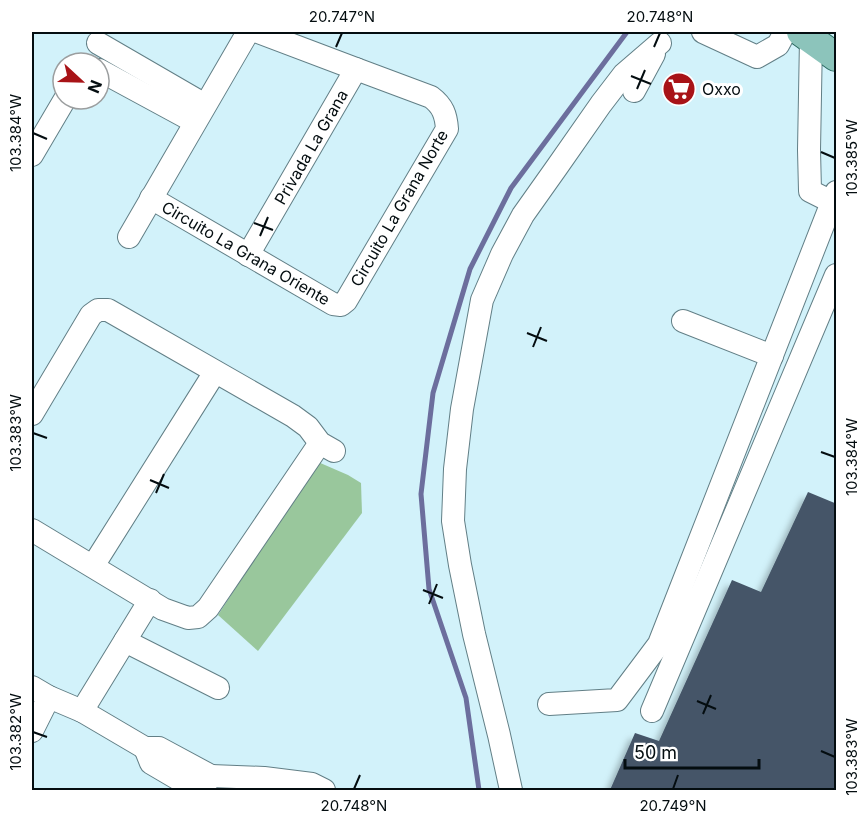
<svg xmlns="http://www.w3.org/2000/svg" width="868" height="822" viewBox="0 0 868 822" font-family="Inter,sans-serif">
<style>
.green{fill:#99c79c}
.lines{fill:none;stroke-linecap:round;stroke-linejoin:round}
.stream{stroke:#6c6e9d;stroke-width:5}
.building{fill:#455567;filter:url(#shadow)}
.minor-casing{stroke:#627f86;stroke-width:24}
.major-casing{stroke:#2a6a61;stroke-width:30}
.minor{stroke:#fff;stroke-width:22}
.major{stroke:#8cc4bb;stroke-width:28}
.ticks{fill:none;stroke:#040d10;stroke-width:2}
.labels{text-anchor:middle;dominant-baseline:central;stroke-width:6;stroke-linejoin:round;paint-order:stroke}
.poi-label{font-size:16px;fill:#040d10;stroke:#fff;text-anchor:start}
.street-label{font-size:16px;fill:#040d10;stroke:#fff}
.neatline{fill:none;stroke:#040d10;stroke-width:2}
.ticks-label{font-size:15px;text-anchor:middle;fill:#040d10}
</style>
<defs>
<filter id="shadow"><feDropShadow dx="-5.5" dy="5.5" stdDeviation="3" flood-color="#0004"/></filter>
</defs>
<rect width="100%" height="100%" fill="#d2f2fa"/>
<path class="green" d="M 318,462 L 348,475 L 361,483 L 362,513 L 258,651 L 218,615 Z"/>
<g class="lines">
<path class="stream" d="M 479,790 L 466,698 L 429,589 L 421,494 L 433,393 L 470,269 L 511,188 L 627,32"/>
</g>
<path class="building" d="M 808,492 L 837,504 L 837,790 L 610,790 L 635,733 L 659,741 L 732,580 L 761,592 Z"/>
<g class="lines">
<defs>
<g id="minor">
<path d="M 703,32 L 757,57 L 778,45 L 785,32"/>
<path d="M 811,39 L 809,150 L 810,191 L 832,202"/>
<path d="M 98,43 L 205,105"/>
<path d="M 99,70 L 195,122"/>
<path d="M 634,91 L 654,54"/>
<path d="M 32,155 L 65,99"/>
<path d="M 151,198 L 333,304 L 341,305 L 346,301 L 447,129 C 446,115 443,106 431,97 L 356,69 L 258,32"/>
<path d="M 129,237 L 248,32"/>
<path d="M 248,255 L 356,69"/>
<path d="M 683,321 L 772,356"/>
<path d="M 32,414 L 91,315 L 98,310 L 108,310 L 293,416 L 308,427 L 320,443 L 334,451"/>
<path d="M 32,530 L 163,609 L 188,618 L 198,617 L 208,608 L 320,443"/>
<path d="M 93,566 L 215,372"/>
<path d="M 125,641 L 218,688"/>
<path d="M 32,687 L 49,697 L 82,711 L 145,748 L 159,748 L 211,776"/>
<path d="M 549,704 L 617,700 L 659,644 L 836,192"/>
<path d="M 82,711 L 150,600"/>
<path d="M 652,711 L 836,275"/>
<path d="M 32,731 L 49,697"/>
<path d="M 145,748 L 151,763 L 197,790"/>
<path d="M 201,790 L 211,776 L 264,778 L 312,784 L 324,790"/>
<path d="M 511,790 L 499,735 L 474,634 L 460,565 L 453,521 L 455,469 L 462,409 L 482,300 L 502,254 L 523,215 L 557,167 L 601,104 L 624,74 L 660,43"/>
</g>
<path id="major" d="M 801,32 L 836,57"/>
</defs>
<use href="#minor" class="minor-casing"/>
<use href="#major" class="major-casing"/>
<use href="#minor" class="minor"/>
<use href="#major" class="major"/>
</g>
<path class="ticks" d="M 336,47 L 342,33M 654,47 L 660,33M 631,76 L 651,84M 637,89 L 645,70M 33,133 L 47,139M 821,152 L 835,158M 254,223 L 273,230M 260,236 L 268,217M 527,333 L 547,341M 533,347 L 541,327M 33,433 L 47,438M 821,452 L 835,457M 150,480 L 169,488M 156,493 L 164,474M 423,590 L 443,598M 429,604 L 437,584M 697,701 L 716,709M 703,714 L 711,695M 33,732 L 47,737M 821,751 L 835,757M 354,789 L 360,775M 673,789 L 678,775"/>
<defs>
<symbol id="supermarket-disc" viewBox="-11 -11 22 22"><circle r="9.5" fill="#a81317" stroke="#fff"/><path d="M-6-5.5h2.5l.6 2H6L4.5 2H-2.5L-4.4-4H-6ZM-1.5 3.2a1.3 1.3 0 1 0 .1 0ZM3 3.2a1.3 1.3 0 1 0 .1 0Z" fill="#fff"/></symbol>
</defs>
<g fill-rule="evenodd">
<use href="#supermarket-disc" x="660" y="70" width="38" height="38"/>
</g>
<g class="labels">
<g class="poi-label">
<text x="702" y="89">Oxxo</text>
</g>
<g class="street-label">
<text transform="translate(311 147) rotate(-60)">Privada La Grana</text>
<text transform="translate(399 208) rotate(-60)">Circuito La Grana Norte</text>
<text transform="translate(246 253) rotate(30)">Circuito La Grana Oriente</text>
</g>
</g>
<rect width="868" height="822" fill="none" stroke="#ffffff" stroke-width="66"/>
<g transform="translate(81 81) rotate(112)"><circle r="28" fill="#ffffff" stroke="#9b9e9f" stroke-width="1.5"/>
<path d="M0-4.5L10 22L0 15L-10 22Z" fill="#a81317"/>
<text y="-9" font-size="16" font-weight="bold" text-anchor="middle" fill="#040d10">N</text>
</g>
<path d="M625 759v9h134v-9" fill="none" stroke="#040d10" stroke-width="3"/>
<text x="634" y="759" font-size="18" fill="#040d10" stroke="#ffffff" stroke-width="4.5" paint-order="stroke">50 m</text>
<rect x="33" y="33" width="802" height="756" class="neatline"/>
<g class="ticks-label">
<text x="342" y="22">20.747°N</text>
<text x="660" y="22">20.748°N</text>
<text transform="translate(16 133) rotate(-90)" y="5">103.384°W</text>
<text transform="translate(852 158) rotate(-90)" y="5">103.385°W</text>
<text transform="translate(16 433) rotate(-90)" y="5">103.383°W</text>
<text transform="translate(852 457) rotate(-90)" y="5">103.384°W</text>
<text transform="translate(16 732) rotate(-90)" y="5">103.382°W</text>
<text transform="translate(852 757) rotate(-90)" y="5">103.383°W</text>
<text x="354" y="811">20.748°N</text>
<text x="673" y="811">20.749°N</text>
</g>
</svg>
